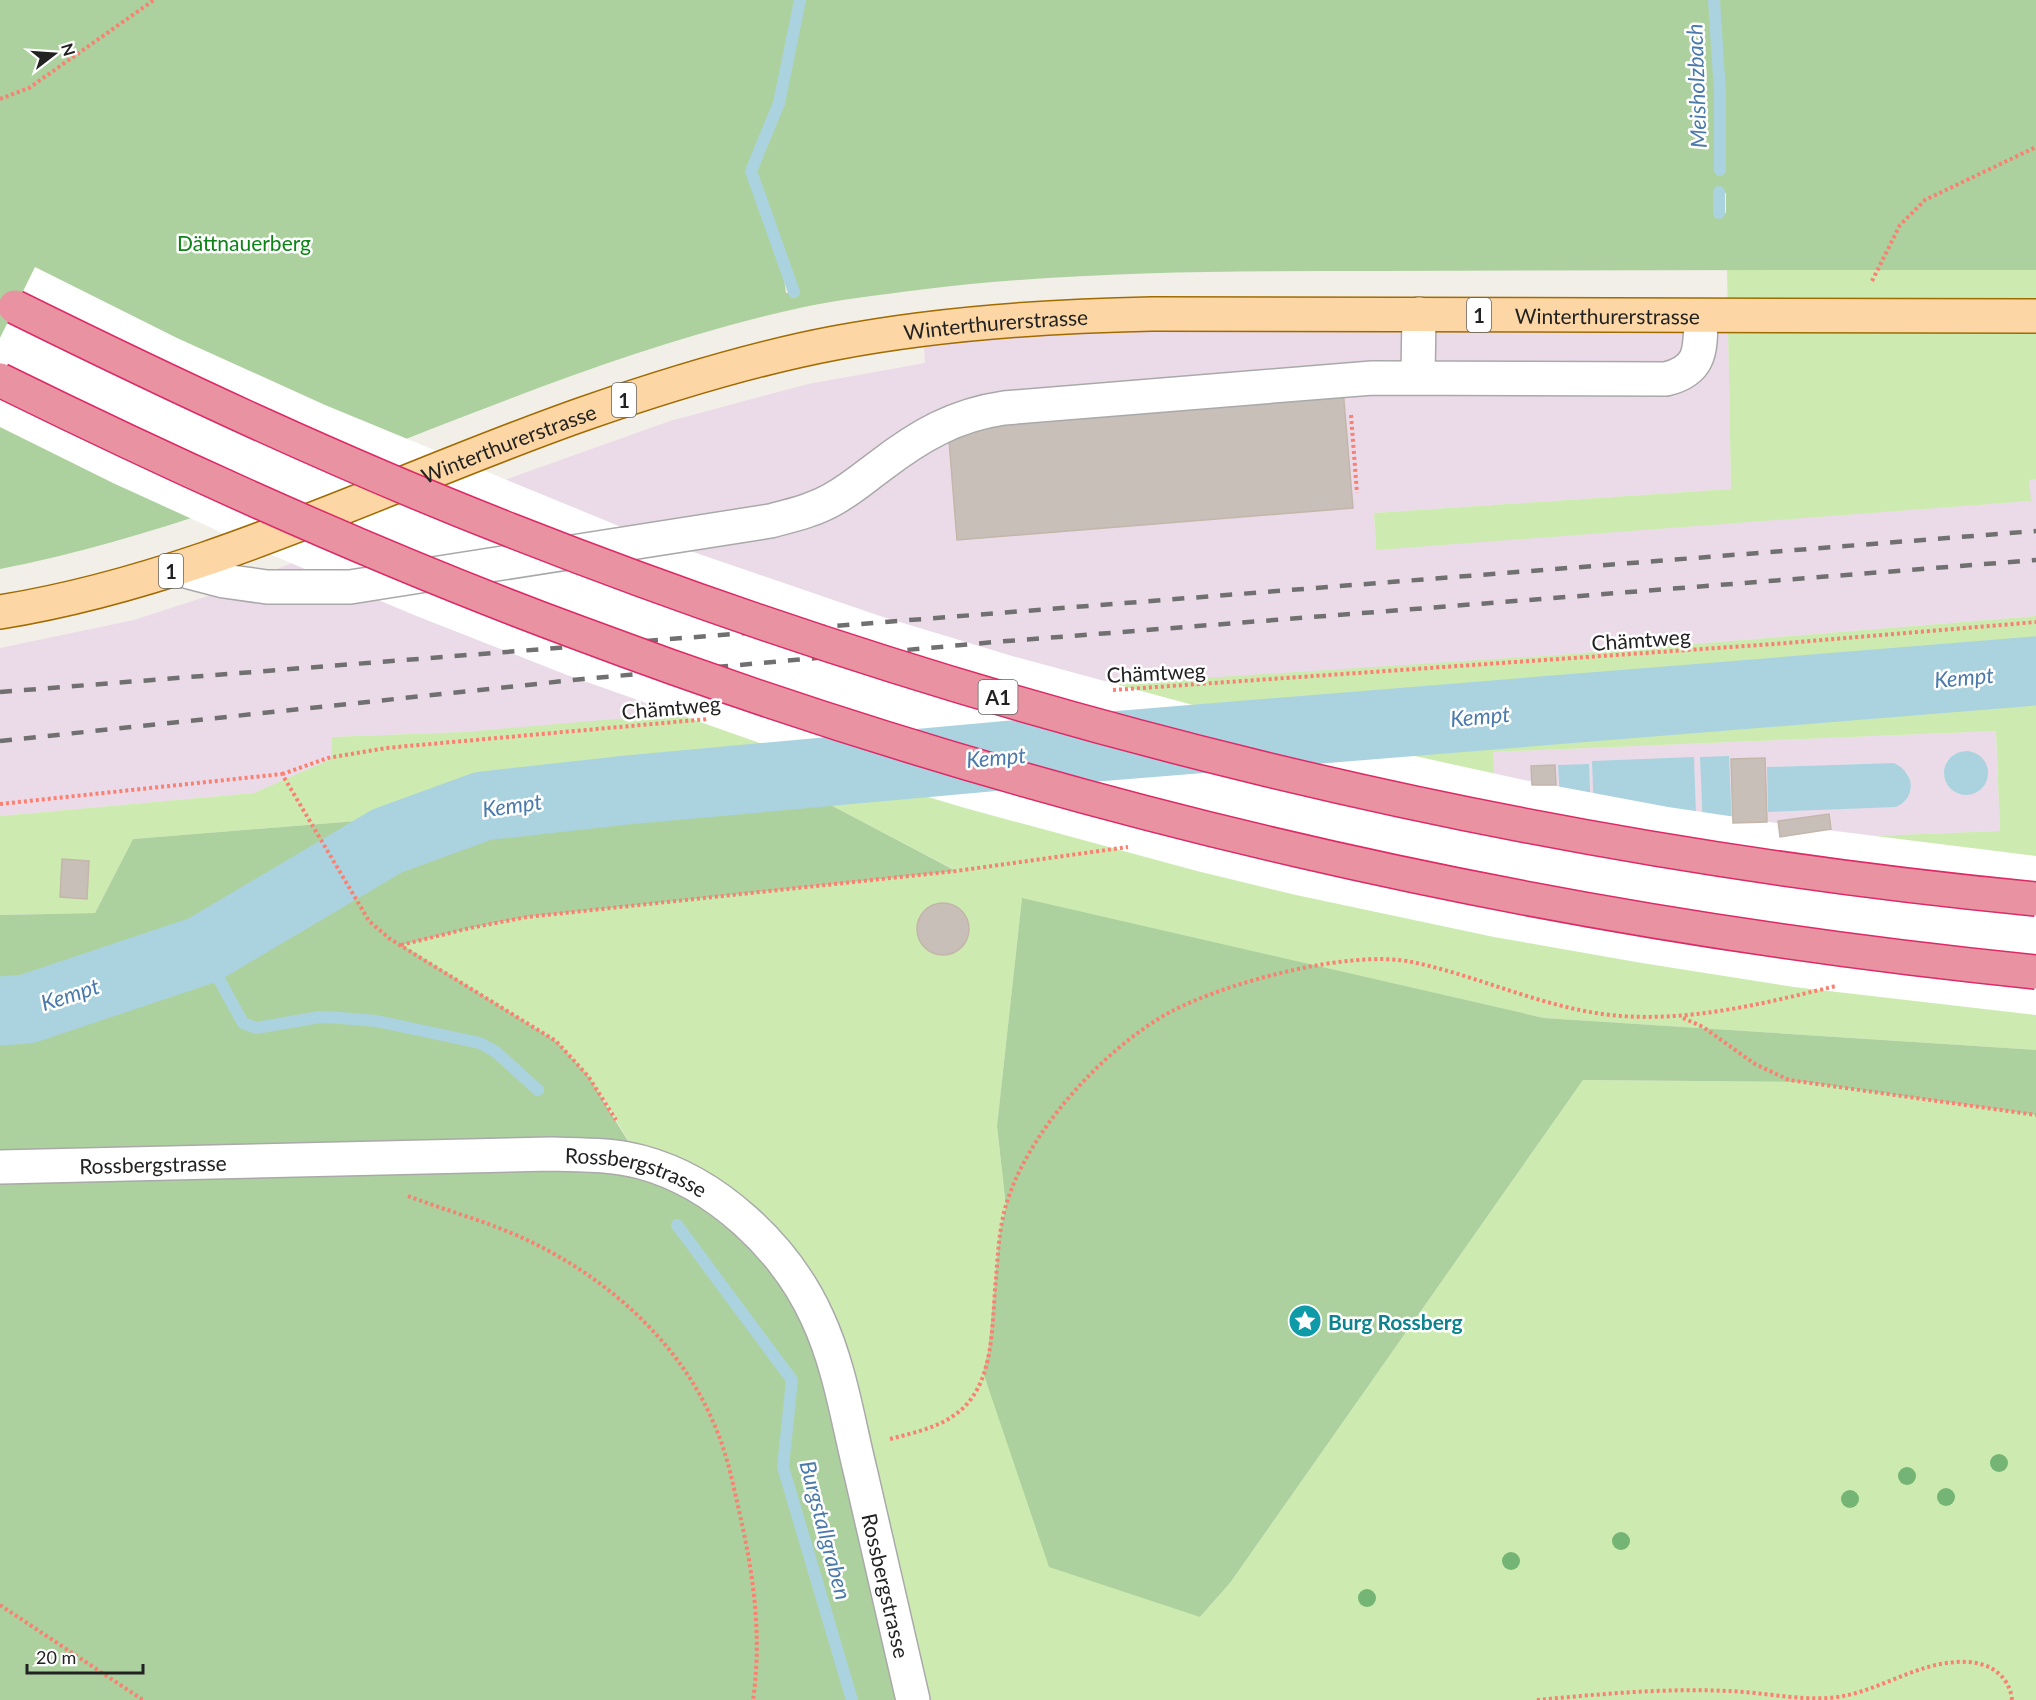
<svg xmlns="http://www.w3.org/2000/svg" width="2036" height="1700" viewBox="0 0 2036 1700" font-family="Lato,sans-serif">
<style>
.industrial{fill:#ebdbe8;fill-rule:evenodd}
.grass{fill:#cdebb0;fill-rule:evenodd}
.forest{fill:#add19e;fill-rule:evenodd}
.water{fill:#aad3df}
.pier{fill:#fff}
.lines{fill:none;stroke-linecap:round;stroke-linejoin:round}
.stream{stroke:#aad3df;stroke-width:12}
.river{stroke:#aad3df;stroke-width:69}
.building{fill:#c7bfb8;stroke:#c4b6ab;stroke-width:1.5}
.minor-casing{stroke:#a9a9a9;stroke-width:36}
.major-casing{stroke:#a06b00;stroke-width:36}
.path{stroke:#fa8072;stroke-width:4;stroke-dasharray:3 3;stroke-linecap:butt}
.minor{stroke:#fff;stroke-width:33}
.major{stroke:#fcd6a4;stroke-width:33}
.rail{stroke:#707070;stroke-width:4.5;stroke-dasharray:12 12;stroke-linecap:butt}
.highway-bridge-casing{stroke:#dc2a67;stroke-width:36;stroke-linecap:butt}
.highway-bridge{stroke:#e892a2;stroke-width:33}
.tree{fill:#74b475}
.labels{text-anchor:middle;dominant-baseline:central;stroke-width:5;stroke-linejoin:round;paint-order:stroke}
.shield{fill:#fff;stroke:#646464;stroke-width:1.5}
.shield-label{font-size:20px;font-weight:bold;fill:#222}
.park-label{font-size:21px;fill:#0c8416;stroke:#fff}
.street-label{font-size:21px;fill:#222;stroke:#fff}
.culture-label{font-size:21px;font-weight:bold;fill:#0d838f;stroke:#fff;text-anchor:start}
.water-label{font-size:22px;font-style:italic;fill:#4a7aab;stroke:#fff}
</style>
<rect width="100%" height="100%" fill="#f2efe9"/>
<g class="industrial">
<path d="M 1728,315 L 1731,489 L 1374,513 L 1376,549 L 2030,501 L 2029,479 L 2036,479 L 2036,616 L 1558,655 L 464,732 L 333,737 L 332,759 L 254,793 L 0,816 L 0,648 L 134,620 L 211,595 L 496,483 L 670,421 L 808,384 L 925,363 L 923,329 Z"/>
<path d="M 1996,731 L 2000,831 L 1497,851 L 1492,752 ZM 1964,751 L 1980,757 L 1947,785 L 1944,774 L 1946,762 L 1954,754 ZM 1894,763 L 1908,774 L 1911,791 L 1767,767 Z"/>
</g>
<g class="grass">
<path d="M 1727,270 L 2036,270 L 2036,479 L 2029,480 L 2031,501 L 1376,550 L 1374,513 L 1731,489 Z"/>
<path d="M 2036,616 L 2036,1050 L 1544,1018 L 1022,899 L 997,1126 L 1006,1207 L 1000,1229 L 988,1351 L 983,1372 L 1200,1617 L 1230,1583 L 1583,1080 L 1803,1082 L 2036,1115 L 2036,1700 L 913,1700 L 641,1162 L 606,1103 L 556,1041 L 401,945 L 471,928 L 527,917 L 955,870 L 823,801 L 419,816 L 133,839 L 95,913 L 0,915 L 0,816 L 254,793 L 331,759 L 332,737 L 464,732 L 952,690 L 1081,686 L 1558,655 ZM 1996,731 L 2000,831 L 1497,851 L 1493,752 Z"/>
</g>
<g class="forest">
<path d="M 0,0 L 2036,0 L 2036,270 C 1816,270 1597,270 1377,271 C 1224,271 1070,271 918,290 C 880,295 841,299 804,307 C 527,367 278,515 0,569 ZM 1713,192 L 1726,193 L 1726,213 L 1713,213 ZM 795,278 L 797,292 L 786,293 L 784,279 Z"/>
<path d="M 823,801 L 956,871 L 527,917 L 471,928 L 402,945 L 556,1041 L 588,1076 L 641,1162 L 671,1173 L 803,1289 L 913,1700 L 0,1700 L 0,915 L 95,913 L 133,839 L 419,816 Z"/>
<path d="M 1022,898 L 1544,1018 L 2036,1050 L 2036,1115 L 1803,1082 L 1583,1080 L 1230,1583 L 1200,1617 L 1049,1567 L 983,1372 L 988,1351 L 1000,1229 L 1006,1207 L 997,1126 Z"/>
</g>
<g class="water">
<circle cx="1966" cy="773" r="22"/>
<path d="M 1729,756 L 1732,827 L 1703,828 L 1700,757 Z"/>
<path d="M 1694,757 L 1696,814 L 1594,817 L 1592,761 Z"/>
<path d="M 1894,763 C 1915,773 1917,797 1896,807 L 1768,812 L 1767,767 Z"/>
<path d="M 1589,764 L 1591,815 L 1561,816 L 1558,765 Z"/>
</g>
<path class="pier" d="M 35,267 L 177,338 L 325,405 L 626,529 L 880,616 L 1012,656 L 1237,717 L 1524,780 L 1668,807 L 1811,828 L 2036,856 L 2036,1015 L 1794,987 L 1642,963 L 1494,937 L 1296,895 L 1197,871 L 965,808 L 831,768 L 567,675 L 414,615 L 260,550 L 113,483 L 0,427 L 0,338 Z"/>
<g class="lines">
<g class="stream">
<path d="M 1714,0 L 1720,93 L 1720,170"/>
<path d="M 1719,213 L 1719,192"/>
<path d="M 794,292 L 751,171 L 779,103 L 800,0"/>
<path d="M 203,950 L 243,1023 L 256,1028 L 320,1017 L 341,1018 L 376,1021 L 480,1043 L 496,1052 L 538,1090"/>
<path d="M 677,1225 L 792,1380 L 783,1467 L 852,1700"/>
</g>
<path class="river" d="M 0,1011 L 27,1009 L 203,950 L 387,841 L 483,806 L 627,790 L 1098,747 L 2036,671"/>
</g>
<g class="building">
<path d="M 1343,389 L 1353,508 L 957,540 L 948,428 Z"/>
<path d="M 1765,758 L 1767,822 L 1733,823 L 1731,759 Z"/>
<path d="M 1555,765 L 1556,785 L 1532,785 L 1531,766 Z"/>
<path d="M 1829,814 L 1831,829 L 1780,837 L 1778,821 Z"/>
<path d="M 62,859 L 89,861 L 87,899 L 60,897 Z"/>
<circle cx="943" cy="929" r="26"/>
</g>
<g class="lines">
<defs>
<g id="minor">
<path d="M 1418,377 L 1419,314"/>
<path d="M 178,569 L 224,581 L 267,587 L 350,587 L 770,521 C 793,515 815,510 835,498 C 851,489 865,477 880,466 C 919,436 955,415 1004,408 L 1372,378 L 1666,379 C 1703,370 1700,348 1701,316"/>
<path id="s1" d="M 0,1167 L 551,1154 C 581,1155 612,1154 641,1162 C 716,1182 785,1247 817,1317 C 840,1366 848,1422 861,1474 C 878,1549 896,1625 913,1700"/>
</g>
<g id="major">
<path id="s2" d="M 0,612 C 205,579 391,481 586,413 C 667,385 750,359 835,343 C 940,323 1046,316 1152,314 L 2036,316"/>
</g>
</defs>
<use href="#minor" class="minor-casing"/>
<use href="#major" class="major-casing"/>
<g class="path">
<path d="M 0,99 L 29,88 L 154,0"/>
<path d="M 1872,281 L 1900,225 L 1925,200 L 2036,147"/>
<path d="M 1351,415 L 1357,493"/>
<path d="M 1113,690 L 1774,644 L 2036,622"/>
<path d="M 282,774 L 328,758 L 386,748 L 708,719"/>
<path d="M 0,804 L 282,774 L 369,921 L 390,939 L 556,1041 L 588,1076 L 616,1120"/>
<path d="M 401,945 L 470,928 L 527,917 L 956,871 L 1128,847"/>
<path d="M 1683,1018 L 1703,1027 L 1755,1064 L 1789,1080 L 2036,1115"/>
<path d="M 408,1196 C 447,1211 489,1222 527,1240 C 606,1277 680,1342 714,1424 C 727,1453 733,1484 740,1515 C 754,1577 762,1637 753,1700"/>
<path d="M 890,1439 C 920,1431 952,1425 971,1399 C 995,1367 992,1316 996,1278 C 998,1254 999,1229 1006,1205 C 1028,1131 1105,1047 1172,1011 C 1228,982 1351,949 1412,962 C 1479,976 1541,1007 1610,1015 C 1688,1023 1761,1004 1836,986"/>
<path d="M 0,1605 L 143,1700"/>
<path d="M 1537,1700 C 1600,1694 1665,1688 1728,1691 C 1761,1692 1795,1700 1828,1698 C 1877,1695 1918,1659 1968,1662 C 1991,1663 2010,1677 2012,1700"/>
</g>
<use href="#minor" class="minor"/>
<use href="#major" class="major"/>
<g class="rail">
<path d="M 0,692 L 2036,531"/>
<path d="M 0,741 L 583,679 L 995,642 L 2036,560"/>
</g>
<defs>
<g id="highway-bridge">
<path d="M 15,307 C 177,387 341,464 510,530 C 998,722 1513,849 2036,899"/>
<path d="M 0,380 C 189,473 381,560 579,633 C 1047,809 1538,922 2036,972"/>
</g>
</defs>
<use href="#highway-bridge" class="highway-bridge-casing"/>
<use href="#highway-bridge" class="highway-bridge"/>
</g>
<g class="tree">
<circle cx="1999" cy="1463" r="9"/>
<circle cx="1907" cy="1476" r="9"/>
<circle cx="1946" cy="1497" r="9"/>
<circle cx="1850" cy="1499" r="9"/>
<circle cx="1621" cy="1541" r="9"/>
<circle cx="1511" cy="1561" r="9"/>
<circle cx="1367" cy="1598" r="9"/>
</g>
<defs>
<symbol id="sight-disc" viewBox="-11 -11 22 22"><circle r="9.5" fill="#0f9aa8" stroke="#fff"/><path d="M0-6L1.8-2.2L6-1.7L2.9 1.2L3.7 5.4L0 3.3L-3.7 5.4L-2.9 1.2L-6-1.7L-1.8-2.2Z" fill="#fff"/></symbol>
</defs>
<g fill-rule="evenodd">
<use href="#sight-disc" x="1286" y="1302" width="38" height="38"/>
</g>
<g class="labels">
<g class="shield">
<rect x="1467" y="298" width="24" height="34" rx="4.5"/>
<rect x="612" y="383" width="24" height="34" rx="4.5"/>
<rect x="159" y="554" width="24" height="34" rx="4.5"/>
<rect x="978.5" y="680" width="39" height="34" rx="4.5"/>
</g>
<g class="shield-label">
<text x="1479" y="315">1</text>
<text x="624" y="400">1</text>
<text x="171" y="571">1</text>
<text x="998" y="697">A1</text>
</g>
<g class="park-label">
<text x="244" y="242">Dättnauerberg</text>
</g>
<g class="street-label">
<text stroke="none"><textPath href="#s2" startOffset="1653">Winterthurerstrasse</textPath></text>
<text stroke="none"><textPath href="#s2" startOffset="1041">Winterthurerstrasse</textPath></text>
<text stroke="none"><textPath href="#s2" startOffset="537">Winterthurerstrasse</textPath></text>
<text transform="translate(1641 639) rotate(-4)">Chämtweg</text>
<text transform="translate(1156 672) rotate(-3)">Chämtweg</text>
<text transform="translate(671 707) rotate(-5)">Chämtweg</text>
<text stroke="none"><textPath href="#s1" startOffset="153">Rossbergstrasse</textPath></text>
<text stroke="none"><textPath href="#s1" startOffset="639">Rossbergstrasse</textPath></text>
<text stroke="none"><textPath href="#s1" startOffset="1161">Rossbergstrasse</textPath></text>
</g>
<g class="culture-label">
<text x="1328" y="1321">Burg Rossberg</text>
</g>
<g class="water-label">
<text transform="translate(1696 86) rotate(-92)">Meisholzbach</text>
<text transform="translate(1964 677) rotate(-5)">Kempt</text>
<text transform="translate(1480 716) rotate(-5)">Kempt</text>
<text transform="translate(996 757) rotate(-5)">Kempt</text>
<text transform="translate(512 805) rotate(-8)">Kempt</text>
<text transform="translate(70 994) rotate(-18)">Kempt</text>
<text transform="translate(826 1530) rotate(75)">Burgstallgraben</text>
</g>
</g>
<g transform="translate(54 54) rotate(73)" stroke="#ffffff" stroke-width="4.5" paint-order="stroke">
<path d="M0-4.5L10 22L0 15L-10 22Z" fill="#222222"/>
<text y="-9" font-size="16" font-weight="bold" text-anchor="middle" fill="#222222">N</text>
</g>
<path d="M27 1664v9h116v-9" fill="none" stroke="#222222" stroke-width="3"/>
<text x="36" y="1664" font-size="18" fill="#222222" stroke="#ffffff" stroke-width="4.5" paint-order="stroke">20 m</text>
</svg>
